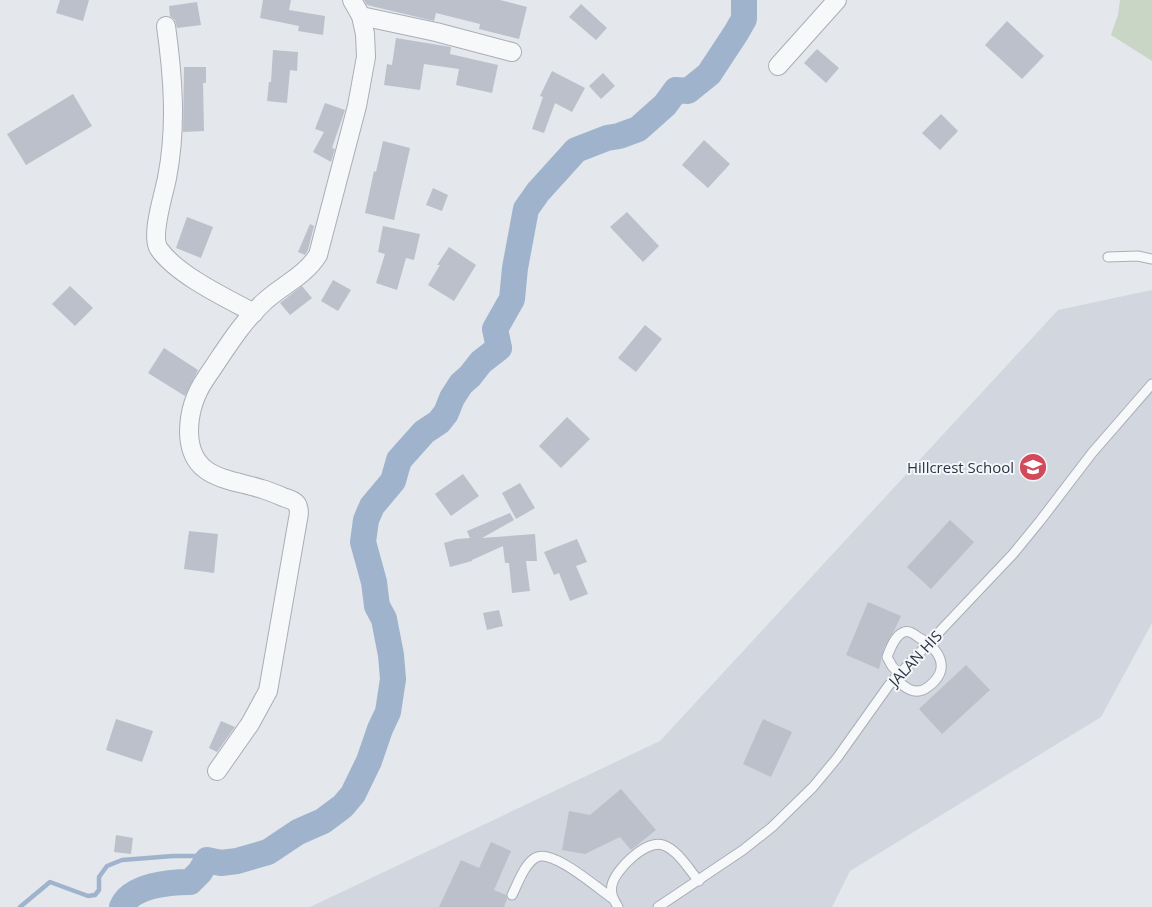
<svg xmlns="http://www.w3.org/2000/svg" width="1152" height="907" viewBox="0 0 1152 907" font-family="'Open Sans',sans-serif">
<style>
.built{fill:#d2d6de}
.green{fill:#c9d6c5}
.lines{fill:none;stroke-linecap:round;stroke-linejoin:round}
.stream{stroke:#9fb4cc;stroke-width:4.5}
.river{stroke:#9fb4cc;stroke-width:26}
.building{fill:#bbc0ca}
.lane-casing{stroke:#a9aeb7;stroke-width:11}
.street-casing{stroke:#a9aeb7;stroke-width:20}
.lane{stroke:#f7f8fa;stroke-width:9}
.street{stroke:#f7f8fa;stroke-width:18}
.labels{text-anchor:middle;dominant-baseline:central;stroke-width:4;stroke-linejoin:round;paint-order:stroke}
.poi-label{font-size:15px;fill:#2b3445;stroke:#f4f6f9;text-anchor:end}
.street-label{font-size:15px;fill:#2b3445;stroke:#f4f6f9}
</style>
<rect width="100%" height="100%" fill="#e4e7ec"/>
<path class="built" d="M 1152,290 L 1152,623 L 1101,717 L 850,871 L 832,907 L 310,907 L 660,741 L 1058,310 Z"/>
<path class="green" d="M 1120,0 L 1152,0 L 1152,61 L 1111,35 L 1118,15 Z"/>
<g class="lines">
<path class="stream" d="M 20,907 L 50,882 L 88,896 L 95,895 L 99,890 L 99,877 L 107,866 L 122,860 L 173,856 L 201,856 L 207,860"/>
<path class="river" d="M 122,907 C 131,885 170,882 190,882 L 200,872 L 207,860 L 221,863 L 237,861 L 268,852 L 298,832 L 323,821 L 343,806 L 353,794 L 369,761 L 380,729 L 388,712 L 393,679 L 391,655 L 384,619 L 377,606 L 374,582 L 363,542 L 366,520 L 372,506 L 393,481 L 399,460 L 424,432 L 439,422 L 446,413 L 452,398 L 461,384 L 470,376 L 481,362 L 499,348 L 495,329 L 512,299 L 515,268 L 526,209 L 538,192 L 576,150 L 607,138 L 619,136 L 638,129 L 665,105 L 676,90 L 688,91 L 709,74 L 736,33 L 744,19 L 744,0"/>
</g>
<g class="building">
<path d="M 60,0 L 89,0 L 83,21 L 56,13 Z"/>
<path d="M 263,0 L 291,0 L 289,10 L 325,16 L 323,35 L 298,31 L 299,26 L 260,18 Z"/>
<path d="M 364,0 L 500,0 L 527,7 L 519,39 L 479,29 L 480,24 L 436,13 L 434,21 L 367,5 Z"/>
<path d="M 197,2 L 201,25 L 177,28 L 175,20 L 170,16 L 169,6 Z"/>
<path d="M 581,4 L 607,28 L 596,40 L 569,17 Z"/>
<path d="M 1007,21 L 1044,56 L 1022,79 L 985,45 Z"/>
<path d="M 396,38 L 451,47 L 450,54 L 498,65 L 492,93 L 456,85 L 459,69 L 424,64 L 420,90 L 384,85 L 387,64 L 392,65 Z"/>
<path d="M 817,49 L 839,68 L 826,83 L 804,63 Z"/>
<path d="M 273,50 L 298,52 L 297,71 L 290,70 L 287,103 L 267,101 L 269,82 L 271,82 Z"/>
<path d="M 184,67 L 206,67 L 206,83 L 203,83 L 204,131 L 183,132 Z"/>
<path d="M 552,71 L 585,88 L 572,112 L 555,103 L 544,133 L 532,129 L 543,97 L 540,96 Z"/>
<path d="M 603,73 L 615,86 L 601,99 L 589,86 Z"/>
<path d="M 73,94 L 92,126 L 26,165 L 7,134 Z"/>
<path d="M 325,103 L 345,110 L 332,148 L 335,149 L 331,162 L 313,152 L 324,132 L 315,129 Z"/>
<path d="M 941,114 L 958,131 L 940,150 L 922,133 Z"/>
<path d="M 704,140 L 730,164 L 708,188 L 682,165 Z"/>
<path d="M 383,141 L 410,148 L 394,220 L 365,213 L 374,171 L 376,172 Z"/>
<path d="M 433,188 L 448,195 L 442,211 L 426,205 Z"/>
<path d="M 627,212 L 659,246 L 643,262 L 610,227 Z"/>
<path d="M 187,217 L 213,227 L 201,258 L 176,248 Z"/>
<path d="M 310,224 L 314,226 L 308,250 L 305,255 L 298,252 Z"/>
<path d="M 383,226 L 420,234 L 414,260 L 406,258 L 397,290 L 376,283 L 385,254 L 378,252 Z"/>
<path d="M 449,247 L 476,265 L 454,301 L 428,285 L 440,265 L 437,265 Z"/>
<path d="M 333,280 L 351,290 L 338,311 L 321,301 Z"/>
<path d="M 70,286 L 93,308 L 75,326 L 52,304 Z"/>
<path d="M 302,286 L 312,298 L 290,315 L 280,303 Z"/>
<path d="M 645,325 L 662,339 L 636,372 L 618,358 Z"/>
<path d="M 164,348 L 198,370 L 185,396 L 148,373 Z"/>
<path d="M 567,417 L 590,439 L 561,468 L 539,446 Z"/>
<path d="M 463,474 L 479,496 L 451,516 L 435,494 Z"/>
<path d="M 520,483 L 535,508 L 516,519 L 502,493 Z"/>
<path d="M 510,513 L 514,520 L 482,538 L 535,534 L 537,561 L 526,561 L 530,591 L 512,593 L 509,563 L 505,563 L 503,546 L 472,560 L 472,561 L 450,567 L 444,543 L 457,539 L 470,538 L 467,531 Z"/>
<path d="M 950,520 L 974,542 L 931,589 L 907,567 Z"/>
<path d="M 189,531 L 218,534 L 214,573 L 184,569 Z"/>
<path d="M 577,539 L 587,562 L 576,566 L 588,594 L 570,601 L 559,573 L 554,575 L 544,552 Z"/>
<path d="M 868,602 L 901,616 L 894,631 L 884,648 L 879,669 L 846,655 Z"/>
<path d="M 499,610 L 503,626 L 487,630 L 483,613 Z"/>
<path d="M 966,665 L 990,690 L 942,734 L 919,709 Z"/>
<path d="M 116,719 L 153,731 L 142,762 L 106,750 Z"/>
<path d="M 763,719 L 792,732 L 771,777 L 743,764 Z"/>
<path d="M 221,721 L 235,727 L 217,752 L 209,748 Z"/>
<path d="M 621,789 L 656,830 L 631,850 L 620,837 L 585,854 L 562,850 L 569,811 L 590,815 Z"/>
<path d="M 116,835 L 133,838 L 131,854 L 114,852 Z"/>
<path d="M 491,842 L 511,851 L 494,890 L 506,895 L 507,899 L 504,907 L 439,907 L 461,860 L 479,868 Z"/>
</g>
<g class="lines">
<defs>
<g id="lane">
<path d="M 1108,257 L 1138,256 L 1152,259"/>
<path d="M 895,678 C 904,687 915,697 928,687 C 952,669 940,649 918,637 C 914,634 909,630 904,632 C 895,635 890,649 887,657 L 892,666 L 899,674"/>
<path d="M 512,895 C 518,883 524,865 535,858 C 551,847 597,888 612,898"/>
<path d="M 618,907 C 614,900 610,894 612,885 C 615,870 646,839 663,845 C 678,850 689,870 699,881"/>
<path d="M 658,907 L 743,850 L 772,827 L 813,787 L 837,758 L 889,685 L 1013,554 L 1040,521 L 1092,453 L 1152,384"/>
</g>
<g id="street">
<path d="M 361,16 L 436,32 L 512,52"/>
<path d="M 166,26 C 173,76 177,127 167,178 C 164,194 150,236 159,249 C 177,275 226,298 254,313"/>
<path d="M 778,66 L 837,0"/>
<path d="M 217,771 L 250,724 L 268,691 L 298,519 C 299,515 299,510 298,507 C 297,501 289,499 283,497 C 276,494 269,491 262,489 C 227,478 190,479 189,432 C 189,413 195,394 206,378 C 224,352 240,324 264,302 C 281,286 305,276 318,255 L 357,106 L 366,57 L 365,34 L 361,16 L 352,0"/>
</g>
</defs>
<use href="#lane" class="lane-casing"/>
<use href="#street" class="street-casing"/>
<use href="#lane" class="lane"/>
<use href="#street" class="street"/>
</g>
<defs>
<symbol id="school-disc" viewBox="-11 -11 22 22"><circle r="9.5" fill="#d1495b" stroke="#f4f6f9"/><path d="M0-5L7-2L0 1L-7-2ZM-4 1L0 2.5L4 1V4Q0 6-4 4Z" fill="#fff"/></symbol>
</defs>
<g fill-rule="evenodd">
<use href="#school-disc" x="1017" y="451" width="32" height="32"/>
</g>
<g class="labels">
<g class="poi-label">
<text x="1014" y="467">Hillcrest School</text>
</g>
<g class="street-label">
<text transform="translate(915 658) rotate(-47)">JALAN HIS</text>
</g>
</g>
</svg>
